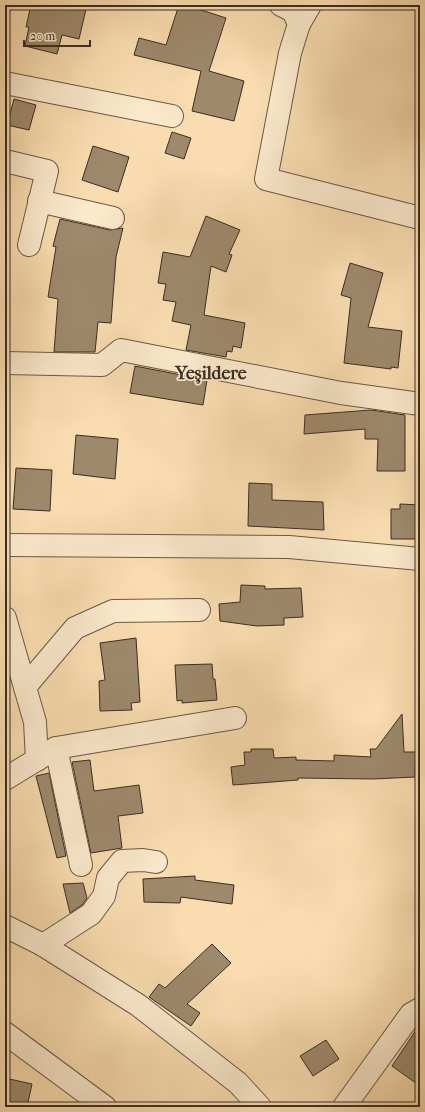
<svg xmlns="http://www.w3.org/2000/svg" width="425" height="1112" viewBox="0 0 425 1112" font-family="'IM FELL French Canon',serif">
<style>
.building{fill:#9e896c;stroke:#3b2d23}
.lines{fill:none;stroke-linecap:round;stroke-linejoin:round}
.minor-casing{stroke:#6a5946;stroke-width:24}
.minor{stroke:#fbe9cc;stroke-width:22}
.labels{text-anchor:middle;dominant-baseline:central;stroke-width:3.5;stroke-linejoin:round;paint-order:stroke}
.district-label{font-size:18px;font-weight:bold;fill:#3b2d23;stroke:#fbe9cc}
</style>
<rect width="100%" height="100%" fill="#f9ddb0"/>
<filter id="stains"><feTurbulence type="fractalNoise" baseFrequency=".005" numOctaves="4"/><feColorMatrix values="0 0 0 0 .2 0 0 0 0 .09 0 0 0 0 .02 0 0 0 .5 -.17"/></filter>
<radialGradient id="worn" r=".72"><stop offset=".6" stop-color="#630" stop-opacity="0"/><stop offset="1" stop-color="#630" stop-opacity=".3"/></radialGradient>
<g class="building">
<path d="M 31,5 L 87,5 L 79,39 L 62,35 L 57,54 L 25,46 L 29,27 L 26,27 Z"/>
<path d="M 179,5 L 186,5 L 226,18 L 209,71 L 244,81 L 234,121 L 192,111 L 201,71 L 134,55 L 139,38 L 166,45 Z"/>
<path d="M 14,99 L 36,105 L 29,130 L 7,125 Z"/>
<path d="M 172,132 L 191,138 L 184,159 L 165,153 Z"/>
<path d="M 93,146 L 129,157 L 118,192 L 82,180 Z"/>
<path d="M 206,216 L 240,230 L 229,254 L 232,255 L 226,272 L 211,266 L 204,315 L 245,323 L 241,348 L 233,346 L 232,352 L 227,351 L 226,357 L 186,350 L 191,325 L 172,321 L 176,302 L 163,300 L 166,284 L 158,283 L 163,252 L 190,257 Z"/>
<path d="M 60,219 L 110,230 L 123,228 L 116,257 L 111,323 L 98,322 L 95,352 L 54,352 L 58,299 L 48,297 L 56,247 L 53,246 Z"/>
<path d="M 350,263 L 383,273 L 368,327 L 402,331 L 398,368 L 391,367 L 391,369 L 344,363 L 351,298 L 341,295 Z"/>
<path d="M 135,366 L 207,380 L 203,405 L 130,393 Z"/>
<path d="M 371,410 L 405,415 L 405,471 L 377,471 L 378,439 L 365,439 L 365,429 L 304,434 L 305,415 Z"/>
<path d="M 76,435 L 118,439 L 115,479 L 73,474 Z"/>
<path d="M 16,468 L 52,470 L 50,511 L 13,509 Z"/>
<path d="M 249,483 L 272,484 L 272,500 L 323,502 L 324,530 L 248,526 Z"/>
<path d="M 400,504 L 420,505 L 420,539 L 391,539 L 391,509 L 400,509 Z"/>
<path d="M 241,585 L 265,586 L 265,589 L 301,588 L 303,617 L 284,618 L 284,625 L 257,626 L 220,621 L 219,604 L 240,602 Z"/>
<path d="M 136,638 L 140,702 L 131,703 L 132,710 L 100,711 L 99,681 L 105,680 L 100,643 Z"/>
<path d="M 212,664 L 213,679 L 215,679 L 217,700 L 182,703 L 182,700 L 177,701 L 175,665 Z"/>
<path d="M 402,714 L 404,752 L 416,752 L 415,777 L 373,779 L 298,778 L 298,780 L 233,785 L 231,767 L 245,765 L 244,752 L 251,752 L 251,749 L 273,749 L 274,758 L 296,757 L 296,760 L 334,761 L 334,755 L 371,757 L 370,749 L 376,749 Z"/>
<path d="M 90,760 L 94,791 L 139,785 L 143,813 L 118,816 L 122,848 L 91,853 L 72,762 Z"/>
<path d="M 49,773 L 66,856 L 57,858 L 36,776 Z"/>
<path d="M 195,876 L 195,880 L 234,885 L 232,904 L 181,897 L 180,903 L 144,902 L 143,879 Z"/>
<path d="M 83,883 L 87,898 L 82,905 L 70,913 L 63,884 Z"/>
<path d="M 212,944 L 231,963 L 187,1004 L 200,1013 L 191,1026 L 149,997 L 159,984 L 165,988 Z"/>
<path d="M 420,1024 L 420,1086 L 392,1066 Z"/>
<path d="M 326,1040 L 339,1059 L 313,1076 L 300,1056 Z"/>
<path d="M 5,1078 L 32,1084 L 27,1107 L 5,1107 Z"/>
</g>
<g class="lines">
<defs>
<g id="minor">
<path d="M 281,5 L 293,11 L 299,24"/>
<path d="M 310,5 L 299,24 L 290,53 L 266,179 L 420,218"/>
<path d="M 5,83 L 172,116"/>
<path d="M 5,161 L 47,171 L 29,245"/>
<path d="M 39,201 L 113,218"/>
<path d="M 5,363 L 102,365 L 121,350 L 341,393 L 420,404"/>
<path d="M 5,545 L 289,547 L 420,559"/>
<path d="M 5,618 L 35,722 L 37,760"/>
<path d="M 25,687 L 75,628 L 113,611 L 199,610"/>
<path d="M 56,748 L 81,865"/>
<path d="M 5,779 L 56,748 L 235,718"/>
<path d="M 5,926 L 43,945 L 138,1005 L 238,1083 L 260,1107"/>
<path d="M 43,945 L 91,914 L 104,896 L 108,878 L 122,861 L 143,860 L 156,862"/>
<path d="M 5,1033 L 105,1107"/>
<path d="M 344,1107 L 411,1014 L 420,1009"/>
</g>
</defs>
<use href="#minor" class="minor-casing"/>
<use href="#minor" class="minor"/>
</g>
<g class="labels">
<g class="district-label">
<text x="211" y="373">Yeşildere</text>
</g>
</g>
<rect width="425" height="1112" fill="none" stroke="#f9ddb0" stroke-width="20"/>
<rect x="6" y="6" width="413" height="1100" fill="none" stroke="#3b2d23" stroke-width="2"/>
<rect x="10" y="10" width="405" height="1092" fill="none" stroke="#3b2d23"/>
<path d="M24 40v6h66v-6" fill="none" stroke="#3b2d23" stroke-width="2"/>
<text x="30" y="40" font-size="12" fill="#3b2d23" stroke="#fbe9cc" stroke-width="3" paint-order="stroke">20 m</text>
<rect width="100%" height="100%" filter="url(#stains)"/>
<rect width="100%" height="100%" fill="url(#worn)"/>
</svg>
